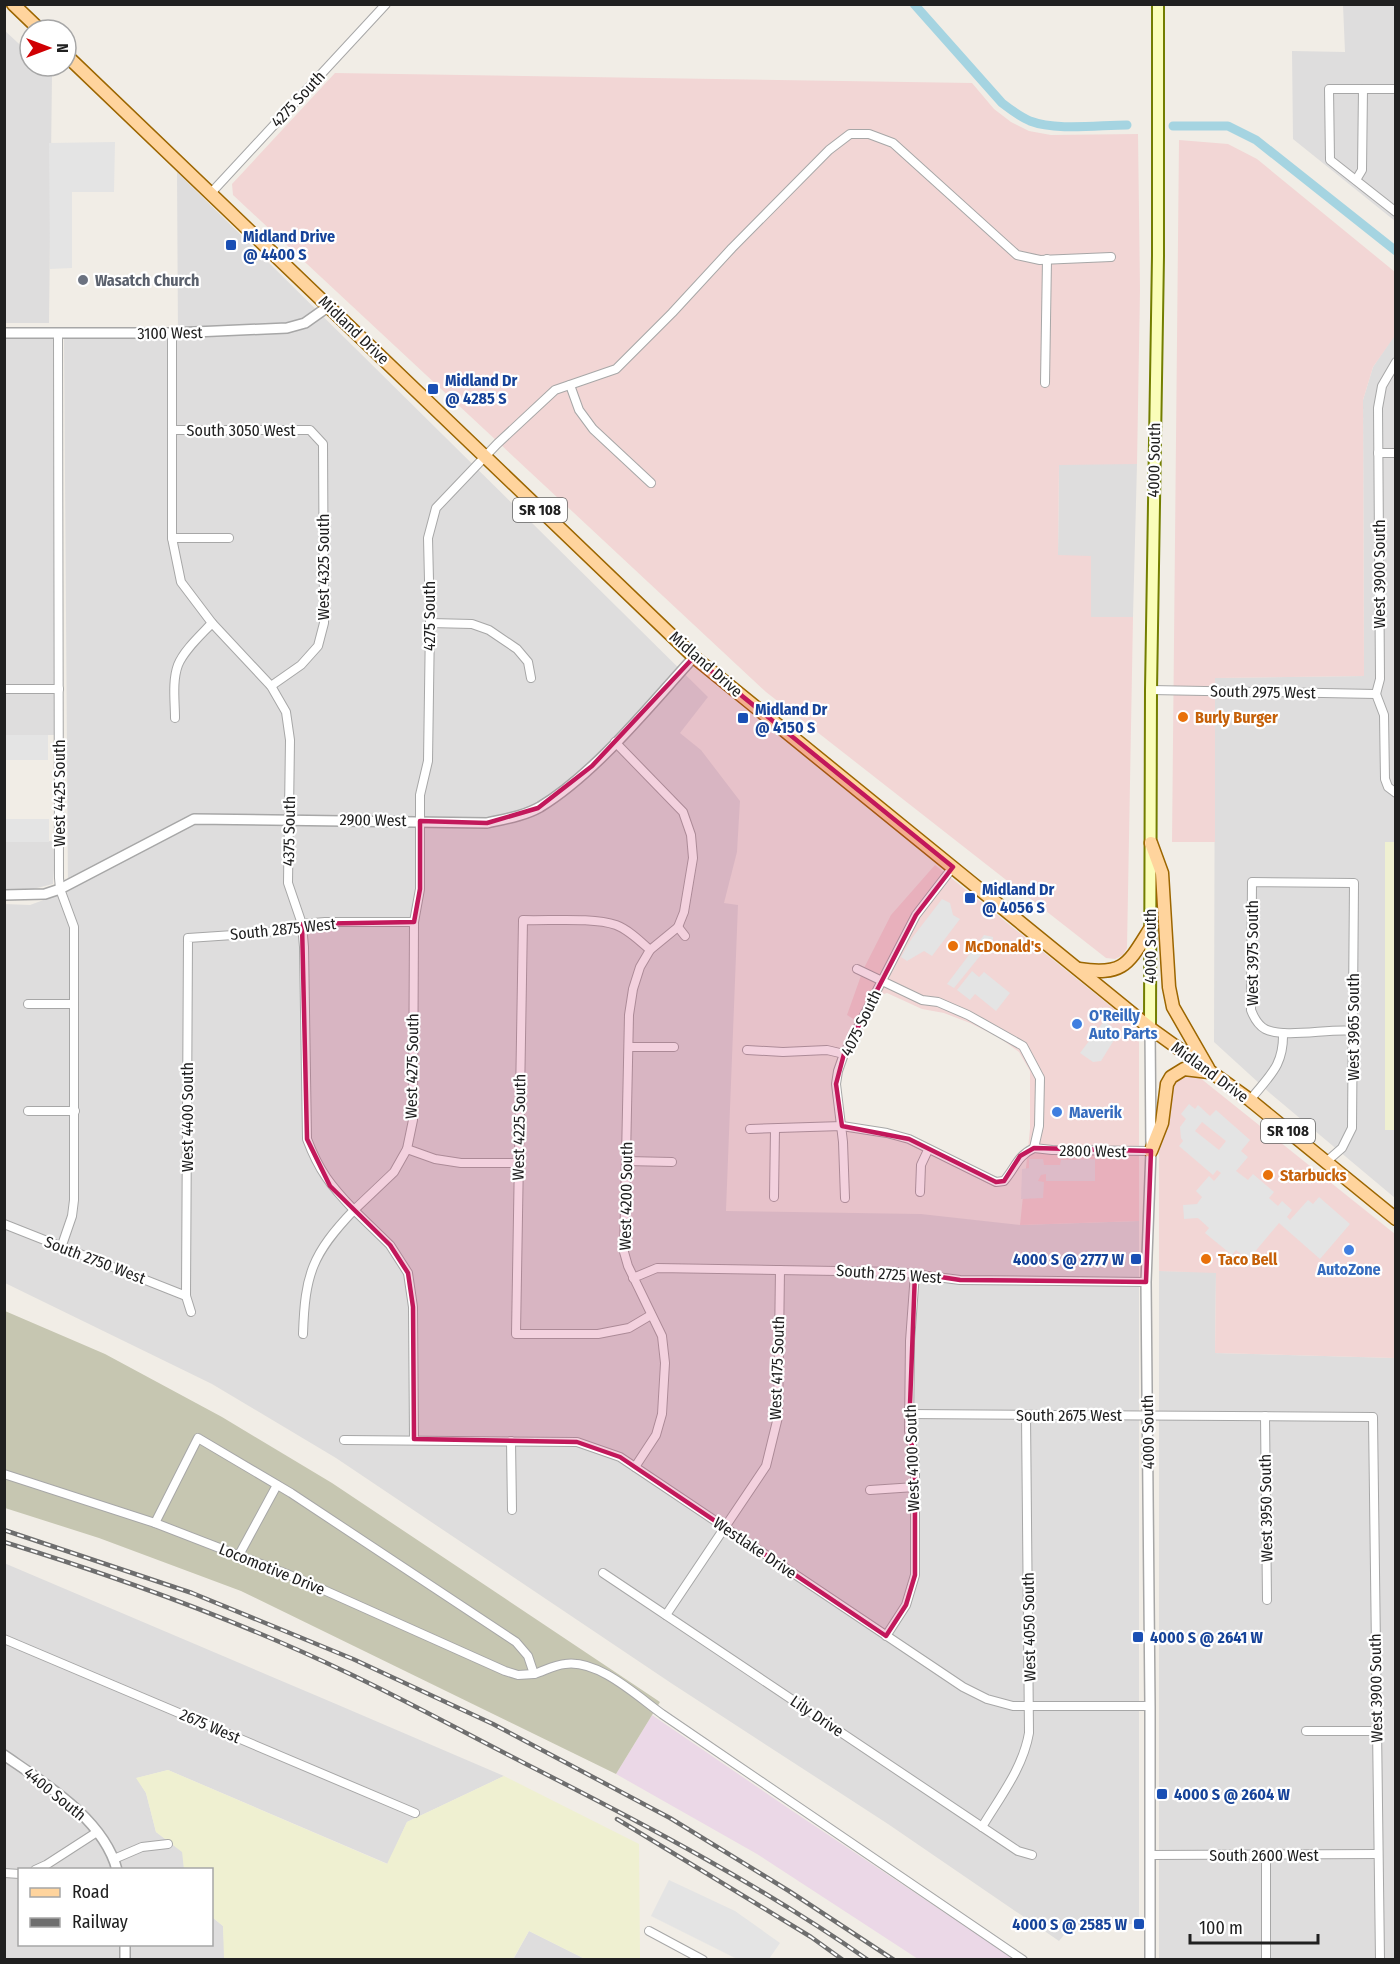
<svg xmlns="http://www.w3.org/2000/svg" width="1400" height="1964" viewBox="0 0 1400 1964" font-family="'Fira Sans Condensed',sans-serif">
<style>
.residential{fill:#dedddd}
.commercial{fill:#f2d6d5}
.industrial{fill:#ebd8e7}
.construction{fill:#c6c6b1}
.farmland{fill:#eff0d1}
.parking{fill:#e4e4e4;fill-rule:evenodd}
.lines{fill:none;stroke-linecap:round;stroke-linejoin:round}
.canal{stroke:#a5d4e1;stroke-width:9}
.minor-casing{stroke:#a7a7a7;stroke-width:10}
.tertiary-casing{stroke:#a7a7a7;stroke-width:12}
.secondary-casing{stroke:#737e00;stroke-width:14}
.primary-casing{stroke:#9c6600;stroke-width:15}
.minor{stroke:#fff;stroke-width:8}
.tertiary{stroke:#fff;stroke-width:9}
.secondary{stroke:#fafdb9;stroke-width:10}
.primary{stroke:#ffd49d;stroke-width:12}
.rail-casing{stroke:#6e6e6e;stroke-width:4.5}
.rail{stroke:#fff;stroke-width:2;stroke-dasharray:7;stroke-linecap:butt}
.marked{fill:#c2185b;fill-opacity:0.2;stroke:#c2185b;stroke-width:4.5;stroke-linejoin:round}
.transit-dot{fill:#1a4fb4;stroke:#fff;stroke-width:2}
.worship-dot{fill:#6b7280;stroke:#fff;stroke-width:2}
.food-dot{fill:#e8710a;stroke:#fff;stroke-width:2}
.shop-dot{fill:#3f7fe0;stroke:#fff;stroke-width:2}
.labels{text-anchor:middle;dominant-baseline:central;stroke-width:4.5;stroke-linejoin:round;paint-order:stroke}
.shield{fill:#fff;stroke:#636363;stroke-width:1.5}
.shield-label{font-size:15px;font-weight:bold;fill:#202020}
.street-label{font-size:16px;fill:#202020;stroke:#fff}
.transit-label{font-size:16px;font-weight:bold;fill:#164399;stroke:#fff;text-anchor:start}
.worship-label{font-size:16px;font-weight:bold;fill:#5b616d;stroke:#fff;text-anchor:start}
.food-label{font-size:16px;font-weight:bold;fill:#c56008;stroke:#fff;text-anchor:start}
.shop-label{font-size:16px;font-weight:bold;fill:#366cbe;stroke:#fff;text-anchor:start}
</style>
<rect width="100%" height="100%" fill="#f1ede6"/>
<g class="residential">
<path d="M 1343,5 L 1395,5 L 1395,221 L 1293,139 L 1292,51 L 1345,52 Z"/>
<path d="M 4,30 L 30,54 L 30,66 L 42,66 L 52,75 L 49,323 L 5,323 Z"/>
<path d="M 177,172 L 708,697 L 680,733 L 701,750 L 740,801 L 737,852 L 724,903 L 738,905 L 726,1211 L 921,1214 L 1020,1225 L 1139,1221 L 1139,1924 L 1072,1925 L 1059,1941 L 888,1824 L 671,1683 L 336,1458 L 212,1384 L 5,1283 L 4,904 L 30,905 L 68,891 L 64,338 L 178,338 Z"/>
<path d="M 1395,334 L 1396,842 L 1385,843 L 1385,1130 L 1395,1130 L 1395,1198 L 1271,1094 L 1214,1042 L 1215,678 L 1364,676 L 1363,400 L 1373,367 Z"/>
<path d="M 4,338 L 53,338 L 56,735 L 5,735 Z"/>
<path d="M 1059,464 L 1137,464 L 1133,617 L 1091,618 L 1091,556 L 1058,556 Z"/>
<path d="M 56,841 L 53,884 L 29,890 L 5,889 L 5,842 Z"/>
<path d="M 1159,1271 L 1216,1272 L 1215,1353 L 1395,1358 L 1395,1959 L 1159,1960 Z"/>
<path d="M 4,1563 L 336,1704 L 504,1776 L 407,1822 L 388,1864 L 168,1770 L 137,1778 L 146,1793 L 156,1832 L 183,1852 L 184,1869 L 120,1869 L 99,1834 L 43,1869 L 20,1870 L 19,1875 L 5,1876 Z"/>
<path d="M 98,1836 L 116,1870 L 48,1870 Z"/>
<path d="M 19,1877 L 20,1944 L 120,1945 L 120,1959 L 5,1959 L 4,1878 Z"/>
<path d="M 212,1917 L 223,1926 L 225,1958 L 358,1959 L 124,1959 L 124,1945 L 212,1944 Z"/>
<path d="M 529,1931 L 585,1959 L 513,1960 Z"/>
</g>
<g class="commercial">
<path d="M 335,73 L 972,83 L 994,109 L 1011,122 L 1029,131 L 1051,135 L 1138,134 L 1140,290 L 1137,464 L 1059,465 L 1058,555 L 1091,556 L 1091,617 L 1133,617 L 1127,948 L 1123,955 L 1115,959 L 1106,958 L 766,692 L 233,195 L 232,184 Z"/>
<path d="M 1179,140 L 1228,144 L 1257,159 L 1395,272 L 1396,334 L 1373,367 L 1363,400 L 1364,676 L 1215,678 L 1215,842 L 1172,842 Z"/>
<path d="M 935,865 L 1139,1029 L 1139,1221 L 1020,1225 L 1030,1129 L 1030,1071 L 1019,1052 L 1000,1038 L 970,1023 L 944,1013 L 922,1009 L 887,993 L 881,995 L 866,1027 L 847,1015 L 863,970 L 891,915 Z"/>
<path d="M 1184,1065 L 1395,1234 L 1395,1358 L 1215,1353 L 1216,1273 L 1159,1271 L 1159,1082 Z"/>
</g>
<path class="industrial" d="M 652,1715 L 791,1810 L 1014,1959 L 918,1959 L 757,1854 L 616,1774 Z"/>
<path class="construction" d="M 5,1311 L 105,1354 L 222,1417 L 332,1483 L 660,1702 L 616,1774 L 241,1591 L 99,1538 L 5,1508 Z"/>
<g class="farmland">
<path d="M 1385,842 L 1396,842 L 1395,1130 L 1385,1130 Z"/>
<path d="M 168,1770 L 387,1864 L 407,1822 L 504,1776 L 639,1844 L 640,1959 L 585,1959 L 529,1931 L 513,1959 L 224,1958 L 223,1926 L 212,1917 L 212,1870 L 184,1869 L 182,1852 L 156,1832 L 146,1793 L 136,1778 Z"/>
</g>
<g class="parking">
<path d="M 115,142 L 114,192 L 72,192 L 72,268 L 50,269 L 49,143 Z"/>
<rect x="5" y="735" width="43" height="25"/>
<path d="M 4,819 L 49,819 L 49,842 L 5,842 Z"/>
<path d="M 942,899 L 950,903 L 953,915 L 960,919 L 932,956 L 924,951 L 907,961 L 901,957 L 912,938 Z"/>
<path d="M 984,935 L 993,937 L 993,940 L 954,988 L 947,984 Z"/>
<path d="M 972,971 L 979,977 L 984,972 L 1010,993 L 996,1011 L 975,994 L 970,1000 L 957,990 Z"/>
<path d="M 1104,1021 L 1119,1032 L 1101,1061 L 1093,1062 L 1080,1053 Z"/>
<path d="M 1189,1104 L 1195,1109 L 1198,1105 L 1210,1116 L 1216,1110 L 1250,1140 L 1241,1151 L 1248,1157 L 1236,1171 L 1248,1180 L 1253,1174 L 1274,1192 L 1269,1198 L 1278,1206 L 1282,1201 L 1292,1210 L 1287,1217 L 1290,1220 L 1308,1200 L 1313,1204 L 1319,1197 L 1350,1224 L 1320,1259 L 1279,1223 L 1248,1260 L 1236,1250 L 1232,1255 L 1205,1233 L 1209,1228 L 1198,1218 L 1184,1219 L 1183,1205 L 1197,1204 L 1202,1197 L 1196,1191 L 1209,1176 L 1214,1181 L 1221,1173 L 1217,1170 L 1213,1175 L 1179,1146 L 1183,1141 L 1181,1138 L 1180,1127 L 1186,1119 L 1181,1114 ZM 1202,1122 L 1226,1141 L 1219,1150 L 1195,1131 Z"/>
<path d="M 1029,1159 L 1043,1159 L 1044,1165 L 1060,1165 L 1061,1160 L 1095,1159 L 1095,1181 L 1046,1181 L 1046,1174 L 1041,1175 L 1038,1181 L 1044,1182 L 1043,1198 L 1021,1199 L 1022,1169 L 1029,1168 Z"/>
<path d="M 669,1880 L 735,1911 L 780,1943 L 769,1959 L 737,1959 L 651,1916 Z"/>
</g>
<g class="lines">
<g class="canal">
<path d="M 914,4 L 1002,103 C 1011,110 1019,116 1030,121 C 1056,131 1099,125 1127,125"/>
<path d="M 1173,126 L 1228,126 L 1256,140 L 1396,251"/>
</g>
<defs>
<g id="minor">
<path d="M 1396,89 L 1329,89 L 1330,160 L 1396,212"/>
<path d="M 1356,180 L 1362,170 L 1363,89"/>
<path d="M 211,193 L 386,4"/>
<path d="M 172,333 L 172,538 L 181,582 L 212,623 L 271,686 L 286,712 L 290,740 L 288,883 L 302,924 L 304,947 L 307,1139 C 319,1171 331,1186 354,1210 C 312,1254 305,1274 303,1334"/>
<path d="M 58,334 L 59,878 L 60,889 L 74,927 L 74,1200 L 72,1216 L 61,1248"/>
<path d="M 1045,383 L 1047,259"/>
<path d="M 570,385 L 579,410 L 593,429 L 651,483"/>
<path d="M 172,430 L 310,430 L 323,444 L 324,623 L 318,646 L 301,665 L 271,686"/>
<path d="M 1378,453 L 1396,453"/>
<path d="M 172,538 L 229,538"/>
<path d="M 430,623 L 472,624 L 489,630 L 517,649 L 528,662 L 531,678"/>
<path d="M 4,689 L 59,689"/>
<path d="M 1151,690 L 1376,694"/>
<path d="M 1376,694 L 1380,679 L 1378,408 L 1382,386 L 1396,362"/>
<path d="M 1376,694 L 1384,715 L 1385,779 L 1388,787 L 1396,793"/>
<path d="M 175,718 C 175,702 172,681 178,665 C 184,650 201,635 212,623"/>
<path d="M 615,742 L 683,812 L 691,835 L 693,858 L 684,912 L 678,927 L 650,950 L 640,967 L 633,989 L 629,1015 L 624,1252 L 628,1266 L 662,1336 L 665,1363 L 662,1414 L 656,1435 L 635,1467"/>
<path d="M 678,927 L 685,936"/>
<path d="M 650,950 C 640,941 629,930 616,925 C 593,917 549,921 523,920 L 516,1334 L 598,1334 L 629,1328 L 651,1315"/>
<path d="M 857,969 L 922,1000 L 938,1002 L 968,1015 L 1023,1046 L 1040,1078 L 1039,1126 L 1034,1148"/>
<path d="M 28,1004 L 74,1004"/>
<path d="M 629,1047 L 674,1047"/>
<path d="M 747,1050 L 783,1052 L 827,1050 L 844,1054"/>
<path d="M 1250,1100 C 1269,1076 1284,1066 1283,1033"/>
<path d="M 28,1111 L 75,1111"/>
<path d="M 750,1129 L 842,1126 L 887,1133 L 909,1139 L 996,1182 L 1004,1181 C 1016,1167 1017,1156 1034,1148"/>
<path d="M 1034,1148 L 1052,1150 L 1151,1151"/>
<path d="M 407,1149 L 435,1159 L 461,1163 L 518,1163"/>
<path d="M 626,1161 L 672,1162"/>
<path d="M 1326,1162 L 1342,1148 L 1352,1128 L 1354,883 L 1252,882 L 1251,1010 C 1254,1018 1258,1025 1265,1029 C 1285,1039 1329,1028 1354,1031"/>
<path d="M 920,1192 L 921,1165 L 928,1150"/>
<path d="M 774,1197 L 775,1129"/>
<path d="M 845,1198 L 843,1142 L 836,1084 L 838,1071 L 844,1054 L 916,915 L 953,867"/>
<path d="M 4,1224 L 186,1296"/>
<path d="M 633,1278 L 657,1268 L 898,1272 L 960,1280 L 1146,1282"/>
<path d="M 191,1312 L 186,1296 L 188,938 L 264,933 L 302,924 L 325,922 L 414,922"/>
<path d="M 909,1414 L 1373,1417 L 1380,1960"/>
<path d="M 1265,1416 L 1267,1600"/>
<path d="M 414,1439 L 413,1307 L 408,1273 L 390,1245 L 354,1210 L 394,1172 L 407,1149 L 413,1120 L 414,922 L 420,889 L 420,795 L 428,761 L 430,623 L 428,538 L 436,508 L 497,444 L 555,390 L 616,369 L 672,313 L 732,248 L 829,150 L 850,134 L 869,134 L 893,143 L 1017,255 L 1040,260 L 1111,257"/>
<path d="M 344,1440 L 577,1442 L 620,1457 L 963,1687 L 987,1699 L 1013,1706 L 1150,1706"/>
<path d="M 511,1441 L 512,1510"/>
<path d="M 4,1474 L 155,1523 L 297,1578 L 505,1671 L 518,1675 L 534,1674"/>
<path d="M 870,1490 L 915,1487"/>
<path d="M 155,1523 L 198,1438 L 291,1493 L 516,1642 L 528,1656 L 534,1674 C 544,1671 554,1665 565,1664 C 598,1659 637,1696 662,1714 L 1023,1960"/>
<path d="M 239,1555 L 277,1485"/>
<path d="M 603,1573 L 1018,1851 L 1032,1855"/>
<path d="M 666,1615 L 766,1466 L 778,1417 L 780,1270"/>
<path d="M 886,1636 L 906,1605 L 915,1575 L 915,1461 L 909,1431 L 910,1341 L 915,1273"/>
<path d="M 4,1639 L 415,1813"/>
<path d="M 1306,1731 L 1377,1731"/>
<path d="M 982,1827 C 1000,1797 1023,1768 1029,1733 L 1026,1415"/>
<path d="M 1150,1855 L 1378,1854"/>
<path d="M 1266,1855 L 1266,1960"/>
<path d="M 114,1859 L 142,1847 L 168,1844"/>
<path d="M 35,1870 L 46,1865 L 97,1832"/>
<path d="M 4,1873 L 20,1874"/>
<path d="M 649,1931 L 703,1960"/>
</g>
<g id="tertiary">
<path d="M 4,333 L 172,333 L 287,328 L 305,323 L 329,306"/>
<path d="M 4,895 L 45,894 L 60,889 L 194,819 L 487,823 C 505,819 524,816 540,807 C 596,773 650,705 694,657"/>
<path d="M 1150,1028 L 1151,1151 L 1146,1282 L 1150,1706 L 1150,1960"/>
<path d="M 4,1755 C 44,1783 104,1819 117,1870"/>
<path d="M 125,1944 L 125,1960"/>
</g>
<path id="secondary" d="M 1150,1028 L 1151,690 L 1158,256 L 1158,4"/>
<g id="primary">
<path d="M 13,4 L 40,30"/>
<path d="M 66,55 L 694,657 L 1150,1028 L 1250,1100 L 1396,1219"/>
<path d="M 1151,843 L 1162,873 L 1169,987 L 1173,1007 L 1208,1068"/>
<path d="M 1079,969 C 1124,976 1128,964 1150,929"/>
<path d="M 1151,1151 L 1162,1123 L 1167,1084 L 1171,1077 L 1184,1069 L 1209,1072"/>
</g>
</defs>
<use href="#minor" class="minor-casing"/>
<use href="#tertiary" class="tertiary-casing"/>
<use href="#secondary" class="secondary-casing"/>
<use href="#primary" class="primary-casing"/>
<use href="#minor" class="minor"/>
<use href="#tertiary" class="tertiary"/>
<use href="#secondary" class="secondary"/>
<use href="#primary" class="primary"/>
<defs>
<g id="rail">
<path d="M 4,1530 L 192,1593 L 353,1659 L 493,1724 L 670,1818 L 789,1891 L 894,1960"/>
<path d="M 4,1542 C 121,1578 237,1620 348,1673 C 407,1701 465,1733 524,1763 C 642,1823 759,1884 868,1960"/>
<path d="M 617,1819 L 811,1937 L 843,1960"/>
</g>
</defs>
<use href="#rail" class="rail-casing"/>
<use href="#rail" class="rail"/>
</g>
<path class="marked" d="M 694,657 L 953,867 L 916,915 L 844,1054 L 836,1084 L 842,1126 L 909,1139 L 996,1182 L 1004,1181 L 1020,1156 L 1034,1148 L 1151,1151 L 1146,1282 L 960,1280 L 915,1273 L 909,1431 L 915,1461 L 915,1575 L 906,1605 L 886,1636 L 620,1457 L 577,1442 L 414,1439 L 413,1307 L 408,1273 L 390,1245 L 330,1186 L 307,1139 L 302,924 L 414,922 L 420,889 L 420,821 L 487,823 L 538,808 L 592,766 Z"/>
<g class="transit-dot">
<rect x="225" y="239" width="12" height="12" rx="3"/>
<rect x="427" y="383" width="12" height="12" rx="3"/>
<rect x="737" y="712" width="12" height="12" rx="3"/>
<rect x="964" y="892" width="12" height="12" rx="3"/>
<rect x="1130" y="1253" width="12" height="12" rx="3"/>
<rect x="1132" y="1631" width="12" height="12" rx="3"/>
<rect x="1156" y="1788" width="12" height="12" rx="3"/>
<rect x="1133" y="1918" width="12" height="12" rx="3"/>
</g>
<circle class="worship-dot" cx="83" cy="280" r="6"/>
<g class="food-dot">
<circle cx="1183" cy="717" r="6"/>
<circle cx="953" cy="946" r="6"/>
<circle cx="1268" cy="1175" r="6"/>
<circle cx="1206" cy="1259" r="6"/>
</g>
<g class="shop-dot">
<circle cx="1077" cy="1024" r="6"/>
<circle cx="1057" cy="1112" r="6"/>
<circle cx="1349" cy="1250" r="6"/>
</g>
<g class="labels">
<g class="shield">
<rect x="513" y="498" width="54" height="24" rx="4.5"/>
<rect x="1261" y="1119" width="54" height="24" rx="4.5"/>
</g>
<g class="shield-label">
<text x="540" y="510">SR 108</text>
<text x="1288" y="1131">SR 108</text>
</g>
<g class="street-label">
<text transform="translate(298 99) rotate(-47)">4275 South</text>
<text transform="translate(354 330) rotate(44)">Midland Drive</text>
<text transform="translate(170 333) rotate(-1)">3100 West</text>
<text x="241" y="430">South 3050 West</text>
<text transform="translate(1154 460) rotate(-89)">4000 South</text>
<text transform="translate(323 567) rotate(-90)">West 4325 South</text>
<text transform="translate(1379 574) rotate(-90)">West 3900 South</text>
<text transform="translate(429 616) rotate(-90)">4275 South</text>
<text transform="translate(706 664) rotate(41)">Midland Drive</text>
<text transform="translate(1263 692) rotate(1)">South 2975 West</text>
<text transform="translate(59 793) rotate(-90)">West 4425 South</text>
<text transform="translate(373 820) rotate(1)">2900 West</text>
<text transform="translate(289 831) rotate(-89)">4375 South</text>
<text transform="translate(283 929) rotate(-6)">South 2875 West</text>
<text transform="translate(1150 946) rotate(-90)">4000 South</text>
<text transform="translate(1252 953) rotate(-90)">West 3975 South</text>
<text transform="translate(861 1023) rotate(-64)">4075 South</text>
<text transform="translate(1353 1027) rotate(-90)">West 3965 South</text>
<text transform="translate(412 1066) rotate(-89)">West 4275 South</text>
<text transform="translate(1210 1072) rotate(36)">Midland Drive</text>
<text transform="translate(187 1117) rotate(-90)">West 4400 South</text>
<text transform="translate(519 1127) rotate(-89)">West 4225 South</text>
<text transform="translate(1093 1151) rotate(1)">2800 West</text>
<text transform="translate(626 1196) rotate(-89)">West 4200 South</text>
<text transform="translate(95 1260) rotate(21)">South 2750 West</text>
<text transform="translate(889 1274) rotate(4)">South 2725 West</text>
<text transform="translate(777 1368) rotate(-88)">West 4175 South</text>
<text x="1069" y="1415">South 2675 West</text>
<text transform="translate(1148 1432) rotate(-91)">4000 South</text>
<text transform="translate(912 1458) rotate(-92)">West 4100 South</text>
<text transform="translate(1266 1508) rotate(-91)">West 3950 South</text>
<text transform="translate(755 1548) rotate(34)">Westlake Drive</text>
<text transform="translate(272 1569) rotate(22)">Locomotive Drive</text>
<text transform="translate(1029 1627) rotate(-91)">West 4050 South</text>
<text transform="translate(1376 1688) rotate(-91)">West 3900 South</text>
<text transform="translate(817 1716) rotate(34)">Lily Drive</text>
<text transform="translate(210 1726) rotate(23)">2675 West</text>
<text transform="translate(55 1794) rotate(39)">4400 South</text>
<text x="1264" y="1855">South 2600 West</text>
</g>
<g class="transit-label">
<text x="243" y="236">Midland Drive<tspan x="243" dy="18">@ 4400 S</tspan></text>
<text x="445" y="380">Midland Dr<tspan x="445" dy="18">@ 4285 S</tspan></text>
<text x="755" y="709">Midland Dr<tspan x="755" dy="18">@ 4150 S</tspan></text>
<text x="982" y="889">Midland Dr<tspan x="982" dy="18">@ 4056 S</tspan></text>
<text x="1124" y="1259" text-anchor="end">4000 S @ 2777 W</text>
<text x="1150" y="1637">4000 S @ 2641 W</text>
<text x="1174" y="1794">4000 S @ 2604 W</text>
<text x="1127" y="1924" text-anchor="end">4000 S @ 2585 W</text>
</g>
<g class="worship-label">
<text x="95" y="280">Wasatch Church</text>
</g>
<g class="food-label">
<text x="1195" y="717">Burly Burger</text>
<text x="965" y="946">McDonald's</text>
<text x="1280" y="1175">Starbucks</text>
<text x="1218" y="1259">Taco Bell</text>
</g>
<g class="shop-label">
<text x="1089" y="1015">O'Reilly<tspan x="1089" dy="18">Auto Parts</tspan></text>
<text x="1069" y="1112">Maverik</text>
<text x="1349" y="1269" text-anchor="middle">AutoZone</text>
</g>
</g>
<rect width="1400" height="1964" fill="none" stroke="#202020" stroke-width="12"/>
<rect x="18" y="1868" width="195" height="78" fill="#ffffff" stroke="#a6a6a6" stroke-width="1.5"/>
<rect x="30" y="1888" width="30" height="9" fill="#ffd49d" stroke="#a6a6a6" stroke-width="1.5"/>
<text x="72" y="1898" font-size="18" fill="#202020">Road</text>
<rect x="30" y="1918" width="30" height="9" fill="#6e6e6e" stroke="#a6a6a6" stroke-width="1.5"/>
<text x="72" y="1928" font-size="18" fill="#202020">Railway</text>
<g transform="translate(48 48) rotate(90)"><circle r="28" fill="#ffffff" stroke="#a6a6a6" stroke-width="1.5"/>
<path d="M0-4.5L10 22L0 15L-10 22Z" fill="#d00003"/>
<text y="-9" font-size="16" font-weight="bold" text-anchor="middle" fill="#202020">N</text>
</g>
<path d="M1190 1934v9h128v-9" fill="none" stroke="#202020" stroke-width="3"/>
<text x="1199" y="1934" font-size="18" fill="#202020" stroke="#ffffff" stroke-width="4.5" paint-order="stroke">100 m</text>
</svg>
